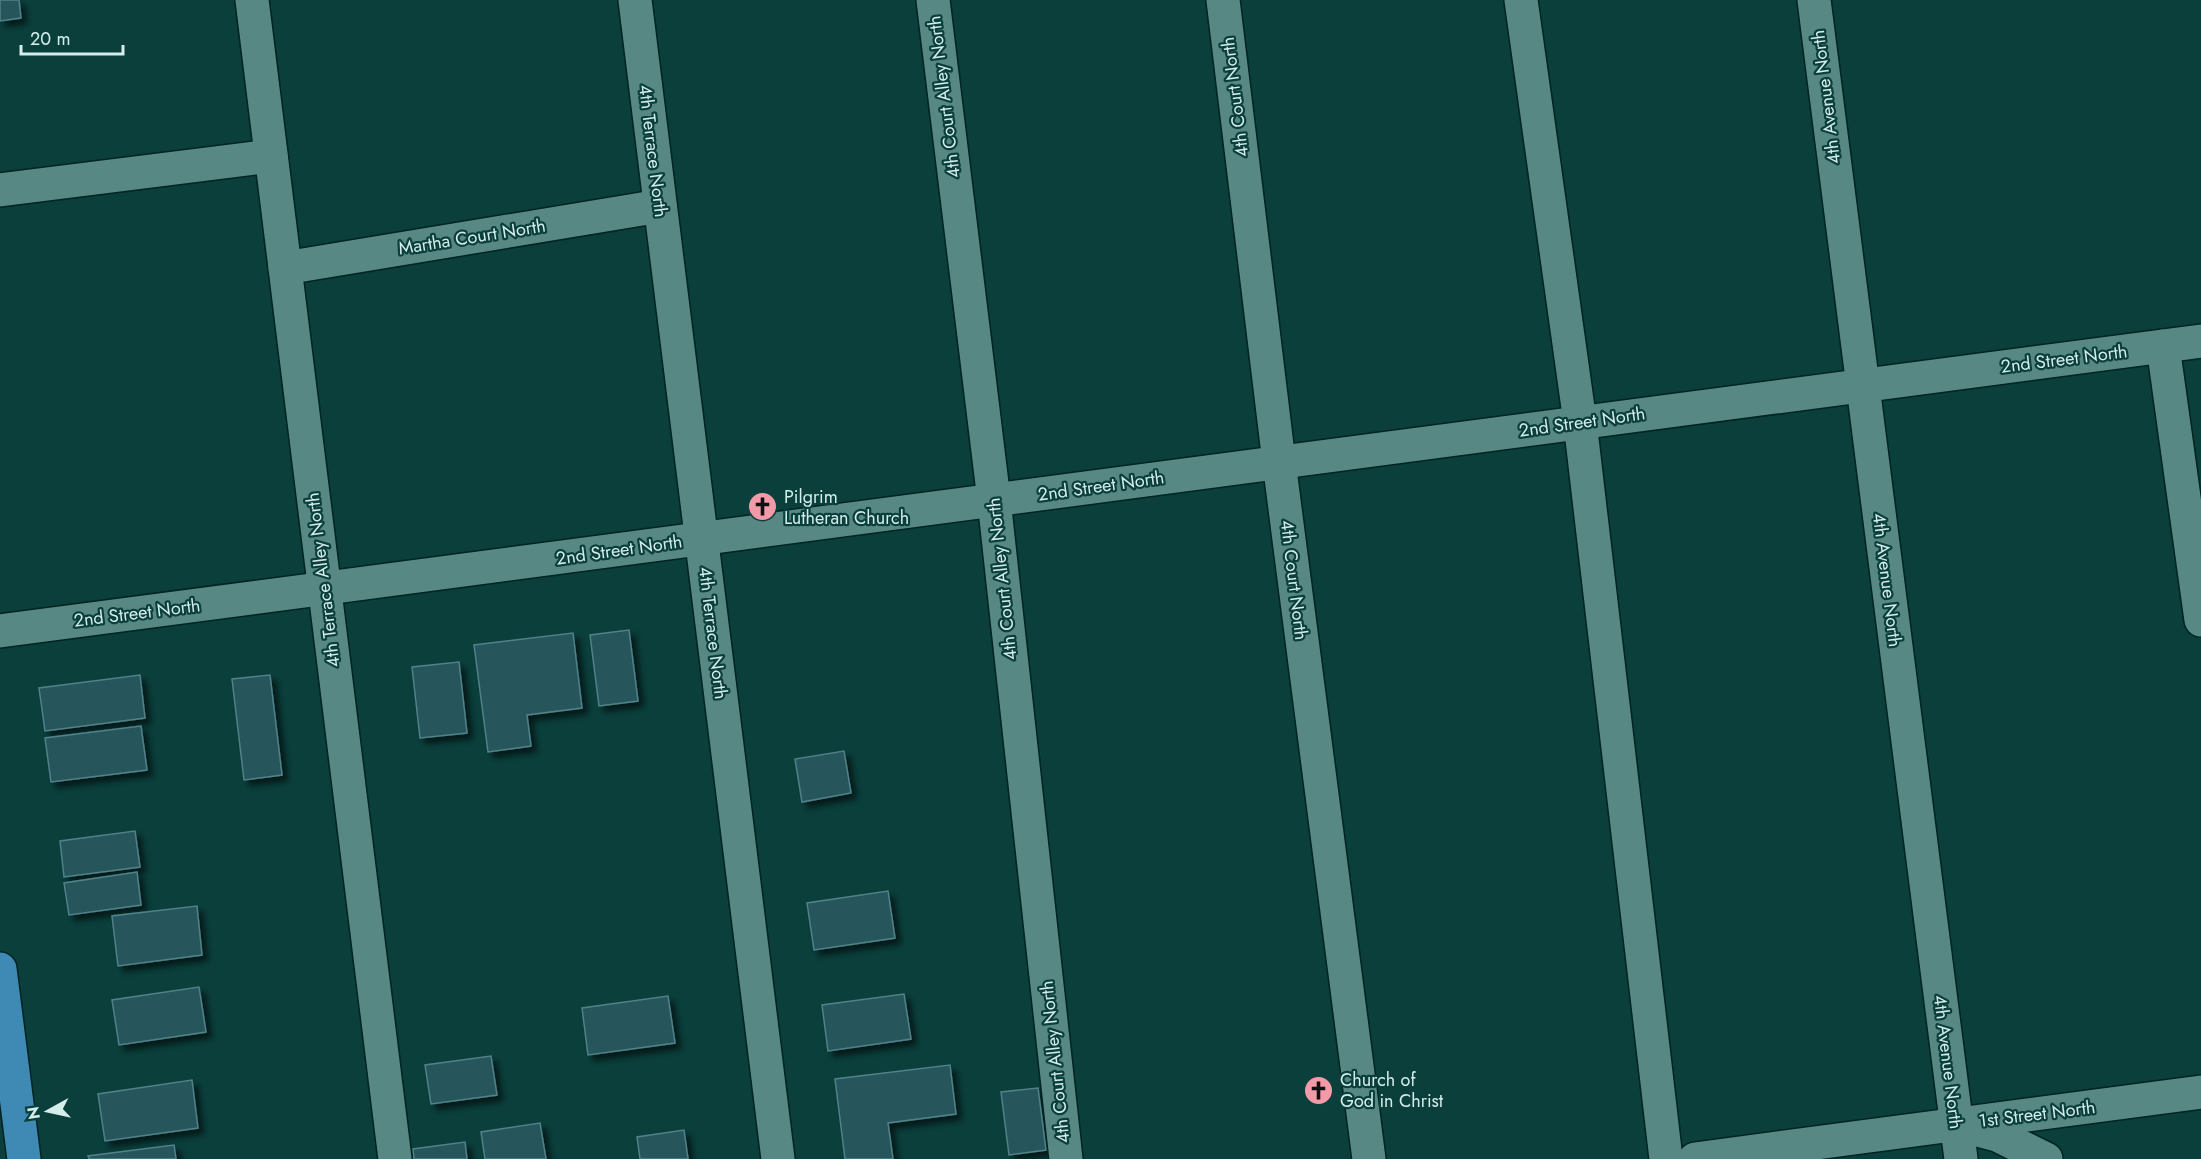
<svg xmlns="http://www.w3.org/2000/svg" width="2201" height="1159" viewBox="0 0 2201 1159" font-family="Jost,sans-serif">
<style>
.building{fill:#25555c;stroke:#518189;stroke-width:1.5;filter:url(#shadow)}
.lines{fill:none;stroke-linecap:round;stroke-linejoin:round}
.minor-casing{stroke:#002422;stroke-width:36}
.major-casing{stroke:#002422;stroke-width:36}
.minor{stroke:#588884;stroke-width:33}
.major{stroke:#3f89b5;stroke-width:33}
.labels{text-anchor:middle;dominant-baseline:central;stroke-width:4.5;stroke-linejoin:round;paint-order:stroke}
.street-label{font-size:18px;fill:#d4edea;stroke:#0a3f3c}
.poi-label{font-size:18px;fill:#d4edea;stroke:#0a3f3c;text-anchor:start}
</style>
<defs>
<filter id="shadow"><feDropShadow dx="5.5" dy="5.5" stdDeviation="3" flood-color="#0009"/></filter>
</defs>
<rect width="100%" height="100%" fill="#0a3f3c"/>
<g class="building">
<path d="M 0,0 L 19,0 L 21,18 L 0,21 Z"/>
<path d="M 629,630 L 638,701 L 599,706 L 590,635 Z"/>
<path d="M 573,633 L 582,708 L 527,715 L 531,746 L 488,752 L 474,645 Z"/>
<path d="M 459,662 L 467,733 L 420,738 L 412,667 Z"/>
<path d="M 140,675 L 145,718 L 45,731 L 39,688 Z"/>
<path d="M 270,675 L 282,775 L 244,780 L 232,679 Z"/>
<path d="M 141,726 L 147,770 L 51,782 L 45,738 Z"/>
<path d="M 844,751 L 851,793 L 802,802 L 795,759 Z"/>
<path d="M 135,831 L 140,867 L 64,877 L 60,841 Z"/>
<path d="M 137,872 L 141,905 L 69,915 L 64,883 Z"/>
<path d="M 888,891 L 895,938 L 814,950 L 807,903 Z"/>
<path d="M 197,906 L 202,955 L 118,966 L 112,916 Z"/>
<path d="M 199,987 L 206,1032 L 119,1045 L 112,1000 Z"/>
<path d="M 904,994 L 911,1039 L 828,1051 L 822,1005 Z"/>
<path d="M 668,996 L 675,1043 L 588,1055 L 582,1008 Z"/>
<path d="M 491,1056 L 497,1095 L 431,1104 L 425,1065 Z"/>
<path d="M 950,1065 L 956,1114 L 888,1123 L 893,1159 L 845,1159 L 835,1079 Z"/>
<path d="M 192,1080 L 198,1128 L 105,1141 L 98,1094 Z"/>
<path d="M 1038,1088 L 1046,1150 L 1009,1155 L 1001,1092 Z"/>
<path d="M 540,1123 L 546,1159 L 485,1159 L 481,1132 Z"/>
<path d="M 684,1130 L 688,1159 L 640,1159 L 637,1137 Z"/>
<path d="M 465,1142 L 467,1159 L 414,1159 L 413,1149 Z"/>
<path d="M 174,1145 L 176,1159 L 89,1159 L 88,1156 Z"/>
</g>
<g class="lines">
<defs>
<g id="minor">
<path d="M 252,0 L 395,1159"/>
<path d="M 635,0 L 778,1159"/>
<path d="M 933,0 L 994,500 L 1066,1159"/>
<path d="M 1223,0 L 1279,462 L 1369,1159"/>
<path d="M 1521,0 L 1580,422 L 1666,1159"/>
<path d="M 1814,0 L 1961,1159"/>
<path d="M 0,190 L 271,156"/>
<path d="M 285,268 L 660,206"/>
<path d="M 2163,346 L 2201,620"/>
<path d="M 0,631 L 2201,341"/>
<path d="M 1967,1127 L 1997,1135 L 2046,1159"/>
<path d="M 1695,1159 L 2201,1092"/>
</g>
<path id="major" d="M 0,969 L 24,1159"/>
</defs>
<use href="#minor" class="minor-casing"/>
<use href="#major" class="major-casing"/>
<use href="#minor" class="minor"/>
<use href="#major" class="major"/>
</g>
<defs>
<symbol id="church-disc" viewBox="-11 -11 22 22"><circle r="9.5" fill="#f39aa9" stroke="#0a3f3c"/><path d="M-1.2-6h2.4v3.5h3.3v2.4h-3.3V6h-2.4V-.1h-3.3v-2.4h3.3Z" fill="#111"/></symbol>
</defs>
<g fill-rule="evenodd">
<use href="#church-disc" x="746" y="490" width="33" height="33"/>
<use href="#church-disc" x="1302" y="1074" width="33" height="33"/>
</g>
<g class="labels">
<g class="street-label">
<text transform="translate(944 97) rotate(-97)">4th Court Alley North</text>
<text transform="translate(1235 97) rotate(-97)">4th Court North</text>
<text transform="translate(1826 97) rotate(-97)">4th Avenue North</text>
<text transform="translate(653 151) rotate(83)">4th Terrace North</text>
<text transform="translate(472 237) rotate(-9)">Martha Court North</text>
<text transform="translate(2064 359) rotate(-7)">2nd Street North</text>
<text transform="translate(1582 422) rotate(-8)">2nd Street North</text>
<text transform="translate(1101 486) rotate(-8)">2nd Street North</text>
<text transform="translate(619 550) rotate(-8)">2nd Street North</text>
<text transform="translate(1002 579) rotate(-96)">4th Court Alley North</text>
<text transform="translate(323 580) rotate(-97)">4th Terrace Alley North</text>
<text transform="translate(1294 580) rotate(83)">4th Court North</text>
<text transform="translate(1887 580) rotate(83)">4th Avenue North</text>
<text transform="translate(137 613) rotate(-7)">2nd Street North</text>
<text transform="translate(713 633) rotate(83)">4th Terrace North</text>
<text transform="translate(1055 1062) rotate(-96)">4th Court Alley North</text>
<text transform="translate(1948 1062) rotate(83)">4th Avenue North</text>
<text transform="translate(2037 1114) rotate(-7)">1st Street North</text>
</g>
<g class="poi-label">
<text x="784" y="497">Pilgrim<tspan x="784" dy="21">Lutheran Church</tspan></text>
<text x="1340" y="1080">Church of<tspan x="1340" dy="21">God in Christ</tspan></text>
</g>
</g>
<g transform="translate(48 1111) rotate(262)" stroke="#0a3f3c" stroke-width="4.5" paint-order="stroke">
<path d="M0-4.5L10 22L0 15L-10 22Z" fill="#d4edea"/>
<text y="-9" font-size="16" font-weight="bold" text-anchor="middle" fill="#d4edea">N</text>
</g>
<path d="M21 45v9h102v-9" fill="none" stroke="#d4edea" stroke-width="3"/>
<text x="30" y="45" font-size="18" fill="#d4edea" stroke="#0a3f3c" stroke-width="4.5" paint-order="stroke">20 m</text>
</svg>
